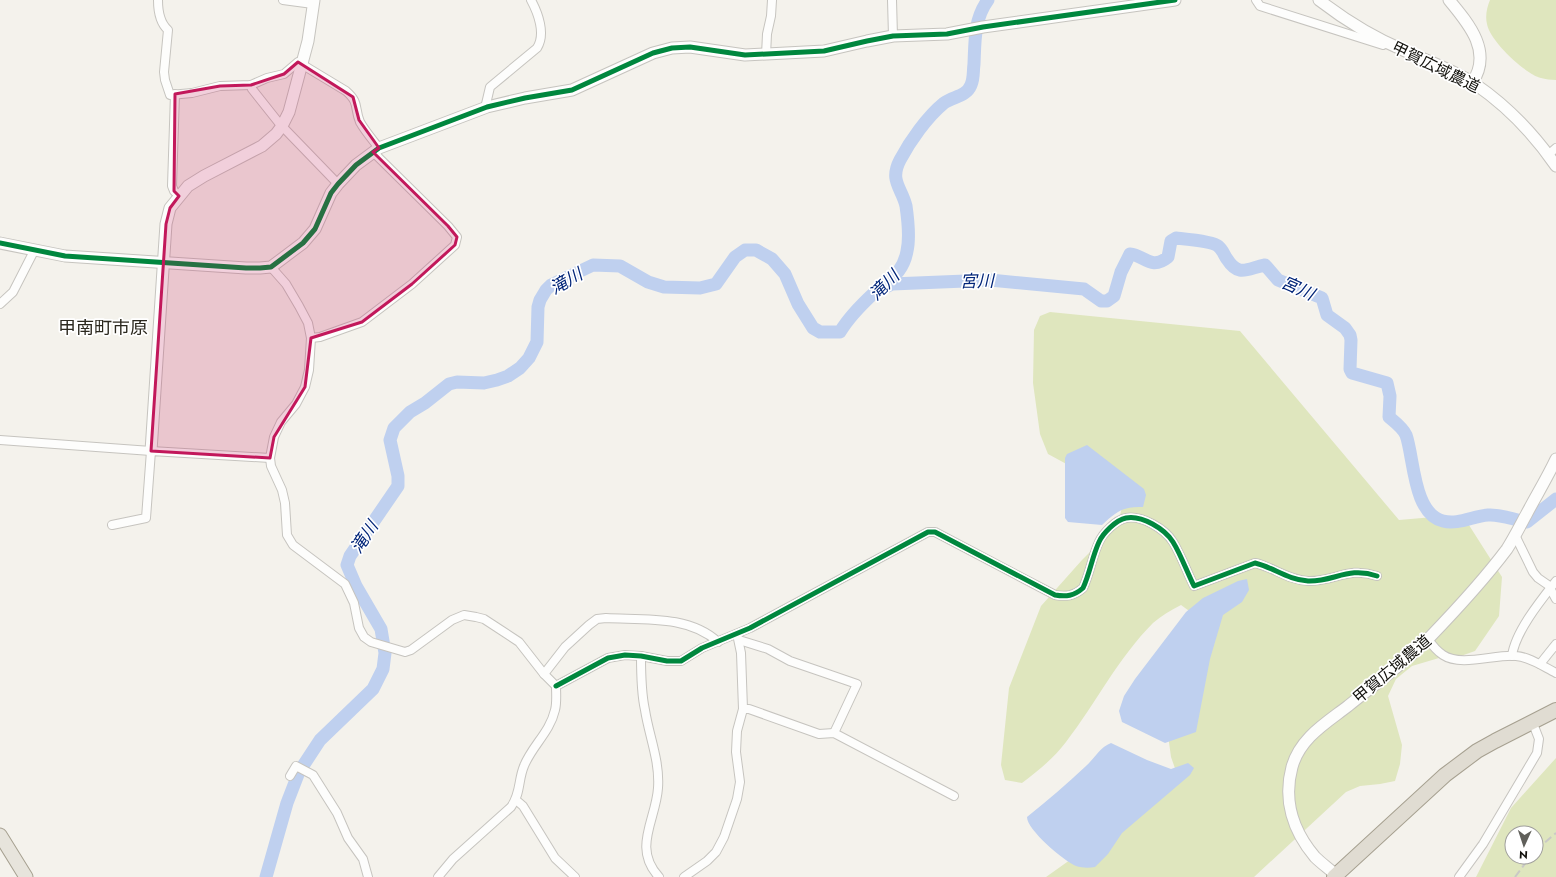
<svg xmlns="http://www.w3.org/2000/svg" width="1556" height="877" viewBox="0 0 1556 877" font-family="Jost,'Noto Sans JP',sans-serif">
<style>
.green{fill:#dfe6be;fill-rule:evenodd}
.water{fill:#bfd0ef}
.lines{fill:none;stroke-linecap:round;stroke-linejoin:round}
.river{stroke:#bfd0ef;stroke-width:13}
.minor-casing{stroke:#c6c4bf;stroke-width:10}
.tertiary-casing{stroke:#c6c4bf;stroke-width:13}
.primary-casing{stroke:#a6a090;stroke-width:15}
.trunk-casing{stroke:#a6a090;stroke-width:16}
.minor{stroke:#fdfdfc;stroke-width:8}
.tertiary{stroke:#fdfdfc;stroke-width:11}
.primary{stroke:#e7e4dc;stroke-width:13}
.trunk{stroke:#e0dcd2;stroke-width:14}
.rail{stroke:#c9c8c6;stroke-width:2;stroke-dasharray:8 4;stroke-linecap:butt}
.cycleway-casing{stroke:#fff;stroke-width:8}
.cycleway{stroke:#00873e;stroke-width:5}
.marked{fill:#c2185b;fill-opacity:0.2;stroke:#c2185b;stroke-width:3;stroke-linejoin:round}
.labels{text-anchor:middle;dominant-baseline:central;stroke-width:3.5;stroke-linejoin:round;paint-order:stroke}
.street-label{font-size:16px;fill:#11100b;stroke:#fff}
.water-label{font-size:17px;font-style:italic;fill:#002478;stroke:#fff}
.quarter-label{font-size:18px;fill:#2c291f;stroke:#fff}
</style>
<rect width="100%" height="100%" fill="#f4f2ec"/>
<g class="green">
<path d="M 1490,0 L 1556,0 L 1556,80 C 1551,80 1545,79 1541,78 C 1525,74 1490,41 1487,24 C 1485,16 1487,7 1490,0 Z"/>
<path d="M 1050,312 L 1240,331 L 1399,520 L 1445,516 L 1467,522 L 1502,577 L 1499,616 L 1475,651 L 1458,657 L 1439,658 L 1412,666 L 1396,679 L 1388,696 L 1402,745 L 1400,764 L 1395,781 L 1380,784 L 1360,786 L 1346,792 L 1254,877 L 1046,877 L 1177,784 L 1177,774 L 1171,757 L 1168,735 L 1192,613 L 1181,605 C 1171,610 1161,616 1153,623 C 1118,658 1096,703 1066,742 C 1054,758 1038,771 1022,783 L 1005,780 L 1001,765 L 1009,688 L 1041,606 L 1082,560 L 1118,524 L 1122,507 L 1083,473 L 1048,454 L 1040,434 L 1033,383 L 1034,330 L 1040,316 Z"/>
<path d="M 1556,758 L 1556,877 L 1476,877 L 1511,808 ZM 1512,833 L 1536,833 L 1536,857 L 1512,857 Z"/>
</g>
<g class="water">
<path d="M 1087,445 L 1144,489 L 1146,495 L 1143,507 C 1123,506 1116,512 1102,525 L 1068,522 L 1065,518 L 1065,458 L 1067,454 Z"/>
<path d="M 1247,579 L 1249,590 L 1242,602 L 1223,615 L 1210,659 L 1196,732 L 1165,743 L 1122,722 L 1119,711 L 1124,696 L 1135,679 L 1186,612 L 1203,598 L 1238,581 Z"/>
<path d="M 1111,743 L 1147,760 L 1171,769 L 1188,763 L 1194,768 L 1190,775 L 1122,833 L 1108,854 L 1095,867 C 1089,868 1082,868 1076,866 C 1064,861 1027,830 1027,817 C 1047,801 1067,784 1086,766 C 1095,758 1100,747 1111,743 Z"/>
</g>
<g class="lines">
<g class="river">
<path d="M 884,288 L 892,284 L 990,280 L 1084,289 L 1101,301 L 1107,301 L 1114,296 L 1121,272 L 1130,254 C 1144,255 1151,271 1168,257 L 1171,241 L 1176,238 C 1185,239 1212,241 1218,246 C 1223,250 1224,255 1227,259 C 1239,278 1248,268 1265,265 L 1278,280 L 1322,298 L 1327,315 L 1345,328 L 1350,335 L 1351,340 L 1350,369 L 1352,373 L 1387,383 L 1390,396 L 1389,417 C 1395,422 1403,428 1406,435 C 1414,457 1413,514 1443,521 C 1458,525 1473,516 1488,515 C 1501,514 1514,520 1527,522 L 1556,499"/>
<path d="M 266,877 L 287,803 L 299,772 L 320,740 L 373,689 L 383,669 L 385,653 L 381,629 L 356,586 L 347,565 L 350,556 L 398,486 L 398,476 L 390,440 L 394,428 L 410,412 L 425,403 L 449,384 L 457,382 L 484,383 L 497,380 L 508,376 L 520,368 L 529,358 L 537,342 L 538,307 L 540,300 L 546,290 L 551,285 L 593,265 L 620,266 L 648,282 L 664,287 L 700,288 L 716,284 L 735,257 L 745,250 L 756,250 L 772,259 L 785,274 L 798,304 L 813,328 L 820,332 L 840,332 C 849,317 861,305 874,293 C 889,279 903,274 907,251 C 910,238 908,220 906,206 C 902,188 889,181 900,160 C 910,141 927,117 944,103 C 954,96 966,97 971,85 C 974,78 973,71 974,64 C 975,41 974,19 988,0"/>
</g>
<defs>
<g id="minor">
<path d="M 158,0 C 158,10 160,23 168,30 L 164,72 L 165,80 L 170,95 L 192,93 L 220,86 L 251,85 L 267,78 L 284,74 L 298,62 L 346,91 C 360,103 354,108 360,122 C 365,131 372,139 379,148"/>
<path d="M 283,0 L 313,4"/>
<path d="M 892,0 L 893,36"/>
<path d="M 1256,0 L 1260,6 L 1383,45"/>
<path d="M 766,55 L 767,34 L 771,16 L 772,0"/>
<path d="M 251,85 L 252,89 L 279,123 L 338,184"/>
<path d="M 175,94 L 172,186 L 174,191 L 179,196"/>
<path d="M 487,107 L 486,104 L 490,87 L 537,48 C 546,34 538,13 531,0"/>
<path d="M 1548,155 L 1556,148"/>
<path d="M 271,267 L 286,284 L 299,306 L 308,323 L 311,338 L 309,370 L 305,387 L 296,404 L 281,422 L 274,437 L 270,458 L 271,466 L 282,490 L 285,503 L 287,535 L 293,545 L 345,584 L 354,603 L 359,628 L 364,637 L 371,642 L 405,652 L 411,650 L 452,620 L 464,615 L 476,617 L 484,619 L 519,642 L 544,674 L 556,686 C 556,693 557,703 555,710 C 550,732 532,746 524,766 C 518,780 521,793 511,807 L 453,859 L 438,877"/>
<path d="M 0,304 L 13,292 L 34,251"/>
<path d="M 311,338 L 320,337 L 362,322 L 412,284 L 455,245 L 457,237 L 448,226 L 373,152"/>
<path d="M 0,440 L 151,451"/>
<path d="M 112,525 L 146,518 L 151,451 L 270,458"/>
<path d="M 1515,535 L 1533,572 L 1538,578 L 1551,587"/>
<path d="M 1550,588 L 1556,599"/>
<path d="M 1428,639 C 1432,645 1437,651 1443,655 C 1461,667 1495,654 1516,656 C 1530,657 1544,667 1556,673"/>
<path d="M 739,640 L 768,649 L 790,661 L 857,684 L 834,733"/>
<path d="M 641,656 C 641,674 641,692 645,710 C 649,736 660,761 658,788 C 656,820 632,848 659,877"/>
<path d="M 1512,656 C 1515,632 1541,600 1556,581"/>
<path d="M 1540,664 L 1556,644"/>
<path d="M 544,674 L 565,647 L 589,625 L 597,619 L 606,618 C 643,620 689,615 718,642"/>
<path d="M 556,686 L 608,658 L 625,655 L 641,656 L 667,661 L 681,661 L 702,648 L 750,628 L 928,532 L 935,532 L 1055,595 C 1066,597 1074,596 1083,588 C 1090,573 1092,557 1099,542 C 1103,533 1116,520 1126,518 C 1142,515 1165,529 1173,542 C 1181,555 1187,572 1194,586 L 1255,563 C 1273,567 1288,580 1308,581 C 1334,582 1348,566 1377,576"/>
<path d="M 743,709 L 749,709 L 819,734 L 834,733 L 954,796"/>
<path d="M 290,776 L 296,766 L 313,775 L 337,813 L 348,838 L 363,859 L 368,877"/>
<path d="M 516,800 L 523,806 L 555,858 L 575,877"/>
<path d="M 684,877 L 707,861 L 716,852 L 724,837 L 737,799 L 740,782 L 736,752 L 737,731 L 743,709 L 741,653 L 737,634"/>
<path d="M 1459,877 L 1483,844 L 1537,753 L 1539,739 L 1532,721"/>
</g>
<g id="tertiary">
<path d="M 1319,0 C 1345,20 1372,37 1403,50 C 1427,61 1452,69 1475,84 C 1507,106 1534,134 1556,166"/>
<path d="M 1449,0 C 1469,24 1493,52 1472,83"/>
<path d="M 0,243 L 65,256 L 246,268 L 260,268 L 271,267 L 303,243 L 315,229 L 331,193 L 338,184 L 356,165 L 379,148 L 487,107 L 525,98 L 572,90 L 653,53 L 672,48 L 690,47 L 745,55 L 824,51 L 867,41 L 893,36 L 947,34 L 983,27 L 1175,0"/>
<path d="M 151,451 L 166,224 L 170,208 L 188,186 L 204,176 L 262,146 L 276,134 L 282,126 L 289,112 L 308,41 L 314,0"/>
<path d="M 1338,877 C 1331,870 1322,864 1315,857 C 1293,831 1283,800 1292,767 C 1300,738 1326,723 1348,706 C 1375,684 1405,663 1429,638 C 1456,610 1483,581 1507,549 C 1514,538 1520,526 1526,515 C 1536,496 1547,478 1556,459"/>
</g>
<path id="primary" d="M 0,835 L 26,877"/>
<path id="trunk" d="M 1334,877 L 1445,775 L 1477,751 L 1495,741 L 1556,710"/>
</defs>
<use href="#minor" class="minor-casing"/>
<use href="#tertiary" class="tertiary-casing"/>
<use href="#primary" class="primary-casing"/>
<use href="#trunk" class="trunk-casing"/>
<use href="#minor" class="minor"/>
<use href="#tertiary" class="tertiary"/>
<use href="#primary" class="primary"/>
<use href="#trunk" class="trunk"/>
<g class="rail">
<path d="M 1536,850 L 1556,833"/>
<path d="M 1515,877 L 1530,857"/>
</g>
<defs>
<g id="cycleway">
<path d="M 0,243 L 65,256 L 246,268 L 260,268 L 271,267 L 303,243 L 315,229 L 331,193 L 338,184 L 356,165 L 379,148 L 487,107 L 525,98 L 572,90 L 653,53 L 672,48 L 690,47 L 745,55 L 824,51 L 867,41 L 893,36 L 947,34 L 983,27 L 1175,0"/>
<path d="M 556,686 L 608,658 L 625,655 L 641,656 L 667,661 L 681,661 L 702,648 L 750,628 L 928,532 L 935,532 L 1055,595 C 1066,597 1074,596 1083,588 C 1090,573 1092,557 1099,542 C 1103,533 1116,520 1126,518 C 1142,515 1165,529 1173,542 C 1181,555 1187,572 1194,586 L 1255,563 C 1273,567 1288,580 1308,581 C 1334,582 1348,566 1377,576"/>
</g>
</defs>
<use href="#cycleway" class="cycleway-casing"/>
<use href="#cycleway" class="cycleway"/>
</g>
<path class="marked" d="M 298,62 L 353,97 L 359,120 L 379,148 L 373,152 L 448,226 L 457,237 L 455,245 L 412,284 L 362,322 L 311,338 L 305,387 L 274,437 L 270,458 L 151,451 L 166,224 L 170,208 L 179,196 L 174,191 L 175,94 L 220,86 L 251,85 L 284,74 Z"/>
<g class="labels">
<g class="street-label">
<text transform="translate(1436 67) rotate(26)">甲賀広域農道</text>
<text transform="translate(1392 669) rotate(-40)">甲賀広域農道</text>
</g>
<g class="water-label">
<text transform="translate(566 281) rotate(-30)">滝川</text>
<text transform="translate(977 281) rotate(-1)">宮川</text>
<text transform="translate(884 285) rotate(-45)">滝川</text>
<text transform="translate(1298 288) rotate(24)">宮川</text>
<text transform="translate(364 537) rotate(-56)">滝川</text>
</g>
<g class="quarter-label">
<text x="103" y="328">甲南町市原</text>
</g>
</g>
<g transform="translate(1524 845) rotate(183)"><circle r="19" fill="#ffffff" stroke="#a09f9d"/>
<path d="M0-3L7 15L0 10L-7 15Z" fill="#605f5a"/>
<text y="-6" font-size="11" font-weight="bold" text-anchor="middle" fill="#11100b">N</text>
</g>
</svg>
